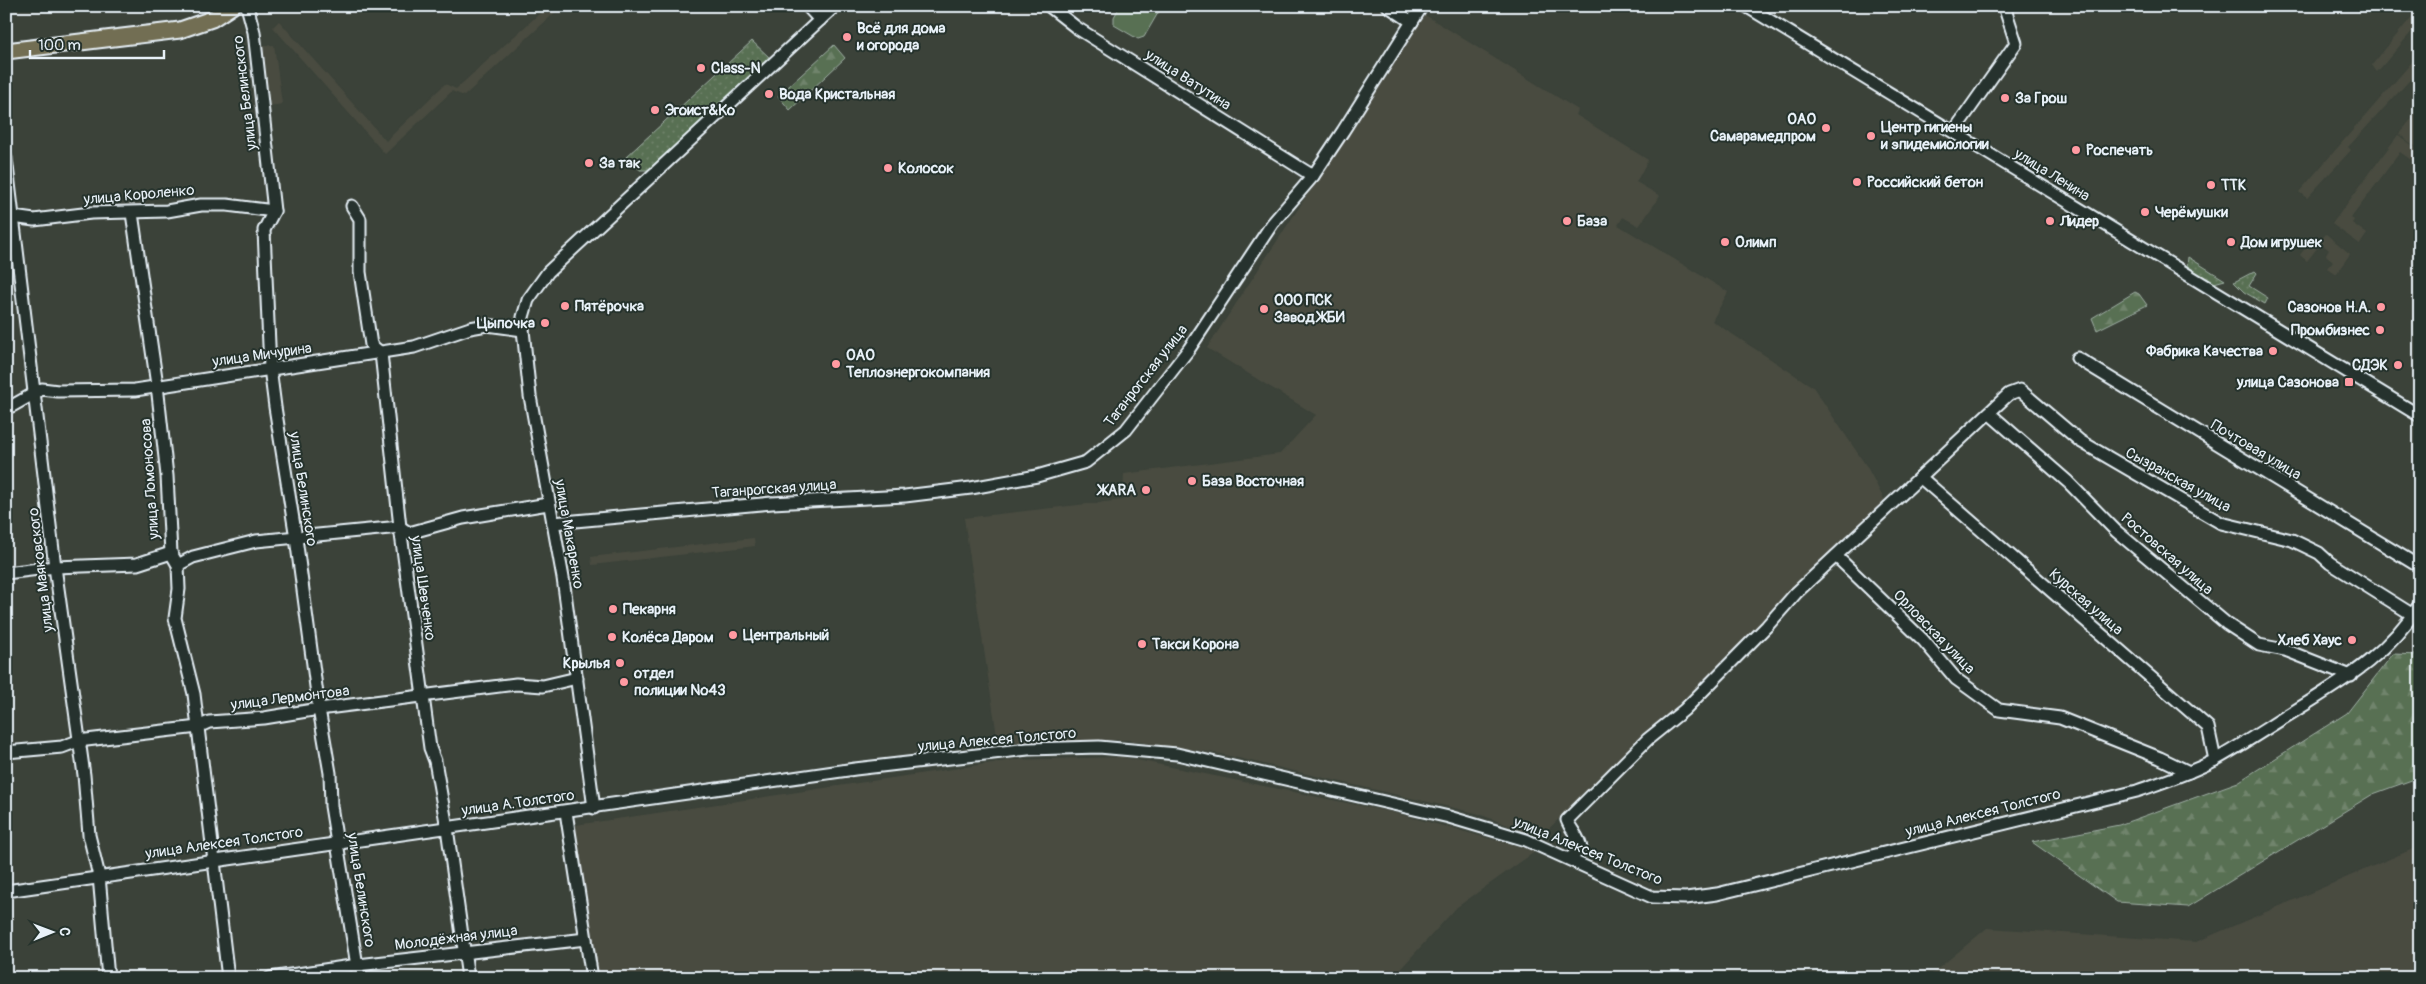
<svg xmlns="http://www.w3.org/2000/svg" width="2426" height="984" viewBox="0 0 2426 984" font-family="Pangolin,sans-serif">
<style>
.built{fill:#4a4c41}
.grass{fill:url(#grass-dots);stroke:#a0b0a6}
.forest{fill:url(#forest-firs);stroke:#a0b0a6}
.garden{fill:#586f53;stroke:#a0b0a6}
.lines{fill:none;stroke-linecap:round;stroke-linejoin:round}
.minor-casing{stroke:#e8f1f8;stroke-width:15}
.major-casing{stroke:#e8f1f8;stroke-width:19}
.minor{stroke:#26332d;stroke-width:11}
.major{stroke:#726e52;stroke-width:15}
.poi-dot{fill:#ff9aa2;stroke:#26332d;stroke-width:2}
.labels{text-anchor:middle;dominant-baseline:central;stroke-width:4;stroke-linejoin:round;paint-order:stroke}
.poi-label{font-size:15px;font-weight:bold;fill:#e8f1f8;stroke:#26332d;text-anchor:start}
.street-label{font-size:15px;fill:#e8f1f8;stroke:#26332d}
</style>
<defs>
<pattern id="grass-dots" width="8" height="8" patternUnits="userSpaceOnUse" patternTransform="scale(1.25)"><rect width="8" height="8" fill="#586f53"/><path d="M2 2h.1M6 6h.1" fill="none" stroke="#70846c" stroke-width="1.8" stroke-linecap="round"/></pattern>
<pattern id="forest-firs" width="22" height="20" patternUnits="userSpaceOnUse" patternTransform="scale(1.25)"><rect width="22" height="20" fill="#586f53"/><path d="M5 1l3.5 6h-7zM16 11l3.5 6h-7z" fill="#70846c"/></pattern>
</defs>
<rect width="100%" height="100%" fill="#3b4239"/>
<filter id="ink" filterUnits="userSpaceOnUse"><feTurbulence type="fractalNoise" baseFrequency=".02" numOctaves="2"/><feDisplacementMap in="SourceGraphic" scale="10" xChannelSelector="R" yChannelSelector="G"/><feConvolveMatrix kernelMatrix="1 2 1 2 8 2 1 2 1" color-interpolation-filters="sRGB"/></filter>
<g filter="url(#ink)">
<g class="built">
<path d="M 548,6 L 562,6 L 464,96 L 452,91 L 385,154 L 273,27 L 279,21 L 386,141 L 445,84 L 456,89 Z"/>
<path d="M 2420,7 L 2420,22 L 2377,72 L 2372,65 Z"/>
<path d="M 1425,15 L 1578,110 L 1576,115 L 1648,160 L 1636,182 L 1660,196 L 1639,226 L 1623,217 L 1618,225 L 1728,292 L 1712,321 L 1813,387 L 1867,467 L 1887,505 L 1540,837 L 1476,813 L 1221,754 L 1127,740 L 998,742 L 964,518 L 1123,500 L 1124,474 L 1280,454 L 1316,415 L 1207,348 Z"/>
<path d="M 274,45 L 282,104 L 270,106 L 263,46 Z"/>
<path d="M 2420,53 L 2420,69 L 2348,147 L 2351,150 L 2307,198 L 2299,192 Z"/>
<path d="M 2420,109 L 2420,150 L 2399,134 Z"/>
<path d="M 2398,135 L 2420,151 L 2420,166 L 2400,152 L 2351,218 L 2354,220 L 2352,223 L 2367,234 L 2360,244 L 2332,224 Z"/>
<path d="M 2326,234 L 2350,254 L 2336,274 L 2327,268 L 2333,261 L 2326,255 L 2329,250 L 2321,243 L 2307,261 L 2300,255 L 2314,237 L 2320,241 Z"/>
<path d="M 754,538 L 755,546 L 592,565 L 591,557 Z"/>
<path d="M 1122,757 L 1391,812 L 1536,851 L 1457,907 L 1392,978 L 595,978 L 576,825 L 1013,760 Z"/>
<path d="M 2420,846 L 2420,978 L 1927,978 L 1987,928 L 2196,942 Z"/>
</g>
<g class="grass">
<path d="M 752,41 L 770,58 L 650,170 L 640,170 L 626,157 Z"/>
<path d="M 2188,257 L 2225,280 L 2214,283 L 2187,267 Z"/>
<path d="M 2255,271 L 2257,273 L 2249,286 L 2268,298 L 2265,304 L 2244,292 L 2234,282 Z"/>
</g>
<g class="forest">
<path d="M 834,45 L 845,58 L 790,110 L 778,96 Z"/>
<path d="M 2135,292 L 2139,294 L 2147,305 L 2097,330 L 2092,318 Z"/>
<path d="M 2393,654 L 2420,655 L 2420,777 L 2373,794 L 2188,907 L 2117,902 L 2032,842 L 2119,825 L 2238,782 L 2347,713 Z"/>
</g>
<path class="garden" d="M 1120,6 L 1162,6 L 1144,37 L 1138,39 L 1114,25 L 1114,17 Z"/>
<g class="lines">
<defs>
<g id="minor">
<path d="M 247,6 L 254,32 L 274,211 L 264,230 L 270,368 L 275,407 L 296,538 L 319,709 L 330,773 L 331,806 L 359,978"/>
<path d="M 807,6 L 820,20"/>
<path d="M 1049,6 L 1077,28 L 1313,176"/>
<path d="M 1388,6 L 1412,22"/>
<path d="M 1746,6 L 2420,416"/>
<path d="M 1954,131 L 2016,43 L 2004,6"/>
<path d="M 6,158 L 55,567 L 84,775 L 89,835 L 99,876 L 108,978"/>
<path d="M 352,206 L 360,219 L 360,272 L 371,345 L 381,353 L 400,527 L 430,748 L 435,761 L 447,828 L 468,978"/>
<path d="M 132,213 L 157,385 L 167,476 L 171,553 L 178,565 L 179,589 L 175,618 L 194,694 L 228,978"/>
<path d="M 7,219 L 13,217 L 34,220 L 91,213 L 167,211 L 201,205 L 227,205 L 274,211"/>
<path d="M 2077,358 L 2420,567"/>
<path d="M 6,406 L 12,406 L 42,389 L 58,391 L 135,390 L 414,347 L 470,328 L 487,325 L 523,330"/>
<path d="M 1989,413 L 2068,482 L 2116,531 L 2227,624 L 2259,645 L 2285,650 L 2351,676"/>
<path d="M 1920,477 L 2208,727 L 2215,760"/>
<path d="M 553,523 L 772,503 L 905,496 L 971,488 L 1037,476 L 1086,462 L 1126,430 L 1189,349 L 1272,224 L 1313,176 L 1343,131 L 1422,6"/>
<path d="M 1836,556 L 1923,640 L 1956,679 L 1999,710 L 2060,718 L 2160,758 L 2189,772"/>
<path d="M 178,565 L 193,557 L 256,541 L 400,527 L 409,533 L 463,518 L 548,504"/>
<path d="M 6,573 L 55,567 L 137,564 L 171,553"/>
<path d="M 6,752 L 62,747 L 78,741 L 198,727 L 209,722 L 264,718 L 319,709 L 516,684 L 543,686 L 577,678"/>
<path d="M 594,808 L 563,578 L 530,396 L 523,330 L 523,317 L 528,300 L 548,272 L 835,6"/>
<path d="M 566,812 L 592,978"/>
<path d="M 1569,859 L 1581,849 C 1580,837 1571,831 1567,820 L 1648,739 L 1684,710 L 1767,626 L 1796,593 L 2009,394 L 2020,390 L 2080,441 L 2221,523 L 2292,540 L 2319,553 L 2330,563 L 2413,615"/>
<path d="M 6,891 L 855,769 L 1028,749 L 1099,747 L 1177,754 L 1449,817 L 1526,840 L 1652,897 L 1686,898 L 1717,894 L 2137,791 C 2163,782 2191,773 2215,760 C 2242,745 2267,728 2293,712 C 2344,680 2387,656 2420,604"/>
<path d="M 270,978 L 358,965 L 586,939"/>
</g>
<path id="major" d="M 6,51 L 180,30 L 212,19 L 232,6"/>
</defs>
<use href="#minor" class="minor-casing"/>
<use href="#major" class="major-casing"/>
<use href="#minor" class="minor"/>
<use href="#major" class="major"/>
</g>
</g>
<g class="poi-dot">
<circle cx="847" cy="37" r="5"/>
<circle cx="701" cy="68" r="5"/>
<circle cx="769" cy="94" r="5"/>
<circle cx="2005" cy="98" r="5"/>
<circle cx="655" cy="110" r="5"/>
<circle cx="1826" cy="128" r="5"/>
<circle cx="1871" cy="136" r="5"/>
<circle cx="2076" cy="150" r="5"/>
<circle cx="589" cy="163" r="5"/>
<circle cx="888" cy="168" r="5"/>
<circle cx="1857" cy="182" r="5"/>
<circle cx="2211" cy="185" r="5"/>
<circle cx="2145" cy="212" r="5"/>
<circle cx="1567" cy="221" r="5"/>
<circle cx="2050" cy="221" r="5"/>
<circle cx="1725" cy="242" r="5"/>
<circle cx="2231" cy="242" r="5"/>
<circle cx="565" cy="306" r="5"/>
<circle cx="2381" cy="307" r="5"/>
<circle cx="1264" cy="309" r="5"/>
<circle cx="545" cy="323" r="5"/>
<circle cx="2380" cy="330" r="5"/>
<circle cx="2273" cy="351" r="5"/>
<circle cx="836" cy="364" r="5"/>
<circle cx="2398" cy="365" r="5"/>
<rect x="2344" y="377" width="10" height="10" rx="2.5"/>
<circle cx="1192" cy="481" r="5"/>
<circle cx="1146" cy="490" r="5"/>
<circle cx="613" cy="609" r="5"/>
<circle cx="733" cy="635" r="5"/>
<circle cx="612" cy="637" r="5"/>
<circle cx="2352" cy="640" r="5"/>
<circle cx="1142" cy="644" r="5"/>
<circle cx="620" cy="663" r="5"/>
<circle cx="624" cy="682" r="5"/>
</g>
<g class="labels">
<g class="poi-label">
<text x="857" y="28">Всё для дома<tspan x="857" dy="17">и огорода</tspan></text>
<text x="711" y="68">Class-N</text>
<text x="779" y="94">Вода Кристальная</text>
<text x="2015" y="98">За Грош</text>
<text x="665" y="110">Эгоист&amp;Kо</text>
<text x="1816" y="119" text-anchor="end">ОАО<tspan x="1816" dy="17">Самарамедпром</tspan></text>
<text x="1881" y="127">Центр гигиены<tspan x="1881" dy="17">и эпидемиологии</tspan></text>
<text x="2086" y="150">Роспечать</text>
<text x="599" y="163">За так</text>
<text x="898" y="168">Колосок</text>
<text x="1867" y="182">Российский бетон</text>
<text x="2221" y="185">ТТК</text>
<text x="2155" y="212">Черёмушки</text>
<text x="1577" y="221">База</text>
<text x="2060" y="221">Лидер</text>
<text x="1735" y="242">Олимп</text>
<text x="2241" y="242">Дом игрушек</text>
<text x="1274" y="300">ООО ПСК<tspan x="1274" dy="17">Завод ЖБИ</tspan></text>
<text x="575" y="306">Пятёрочка</text>
<text x="2371" y="307" text-anchor="end">Сазонов Н.А.</text>
<text x="535" y="323" text-anchor="end">Цыпочка</text>
<text x="2370" y="330" text-anchor="end">Промбизнес</text>
<text x="2263" y="351" text-anchor="end">Фабрика Качества</text>
<text x="846" y="355">ОАО<tspan x="846" dy="17">Теплоэнергокомпания</tspan></text>
<text x="2388" y="365" text-anchor="end">СДЭК</text>
<text x="2339" y="382" text-anchor="end">улица Сазонова</text>
<text x="1202" y="481">База Восточная</text>
<text x="1136" y="490" text-anchor="end">ЖАRА</text>
<text x="623" y="609">Пекарня</text>
<text x="743" y="635">Центральный</text>
<text x="622" y="637">Колёса Даром</text>
<text x="2342" y="640" text-anchor="end">Хлеб Хаус</text>
<text x="1152" y="644">Такси Корона</text>
<text x="610" y="663" text-anchor="end">Крылья</text>
<text x="634" y="673">отдел<tspan x="634" dy="17">полиции №43</tspan></text>
</g>
<g class="street-label">
<text transform="translate(1188 80) rotate(33)">улица Ватутина</text>
<text transform="translate(245 93) rotate(-97)">улица Белинского</text>
<text transform="translate(2052 175) rotate(32)">улица Ленина</text>
<text transform="translate(139 195) rotate(-5)">улица Короленко</text>
<text transform="translate(262 355) rotate(-8)">улица Мичурина</text>
<text transform="translate(1146 376) rotate(-52)">Таганрогская улица</text>
<text transform="translate(2256 450) rotate(31)">Почтовая улица</text>
<text transform="translate(150 479) rotate(-94)">улица Ломоносова</text>
<text transform="translate(2178 480) rotate(29)">Сызранская улица</text>
<text transform="translate(303 489) rotate(81)">улица Белинского</text>
<text transform="translate(774 489) rotate(-4)">Таганрогская улица</text>
<text transform="translate(569 534) rotate(80)">улица Макаренко</text>
<text transform="translate(2167 554) rotate(41)">Ростовская улица</text>
<text transform="translate(41 570) rotate(-97)">улица Маяковского</text>
<text transform="translate(423 588) rotate(82)">улица Шевченко</text>
<text transform="translate(2086 602) rotate(41)">Курская улица</text>
<text transform="translate(1934 632) rotate(46)">Орловская улица</text>
<text transform="translate(290 698) rotate(-7)">улица Лермонтова</text>
<text transform="translate(997 740) rotate(-5)">улица Алексея Толстого</text>
<text transform="translate(518 803) rotate(-8)">улица А.Толстого</text>
<text transform="translate(1983 813) rotate(-14)">улица Алексея Толстого</text>
<text transform="translate(224 843) rotate(-8)">улица Алексея Толстого</text>
<text transform="translate(1588 851) rotate(22)">улица Алексея Толстого</text>
<text transform="translate(361 890) rotate(81)">улица Белинского</text>
<text transform="translate(456 938) rotate(-7)">Молодёжная улица</text>
</g>
</g>
<rect width="2426" height="984" fill="none" stroke="#26332d" stroke-width="25"/>
<rect x="12" y="12" width="2401" height="959" fill="none" stroke="#e8f1f8" stroke-width="2" filter="url(#ink)"/>
<g transform="translate(52 932) rotate(89)" stroke="#26332d" stroke-width="4" paint-order="stroke">
<path d="M0-4L9 19L0 12L-9 19Z" fill="#e8f1f8"/>
<text y="-8" font-size="14" font-weight="bold" text-anchor="middle" fill="#e8f1f8">С</text>
</g>
<path d="M30 50v8h134v-8" fill="none" stroke="#e8f1f8" stroke-width="2.5"/>
<text x="38" y="50" font-size="15" fill="#e8f1f8" stroke="#26332d" stroke-width="4" paint-order="stroke">100 m</text>
</svg>
